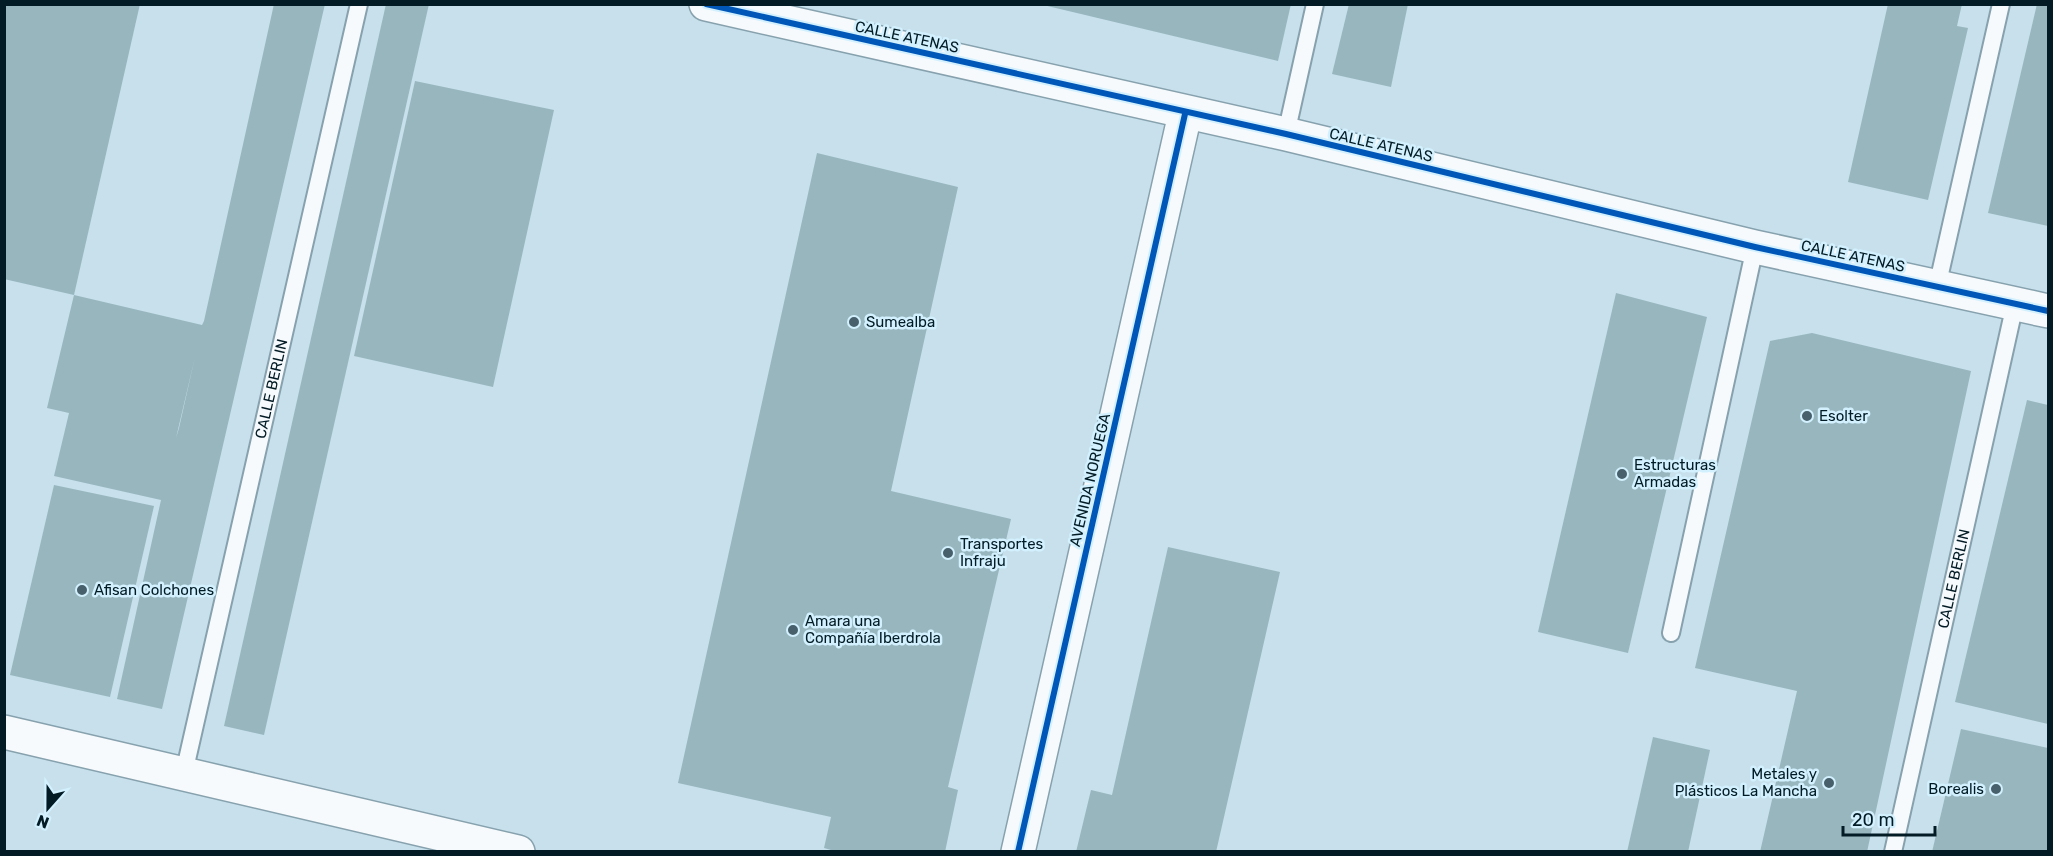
<svg xmlns="http://www.w3.org/2000/svg" width="2053" height="856" viewBox="0 0 2053 856" font-family="Rubik,sans-serif">
<style>
.building{fill:#98b6be;fill-rule:evenodd}
.lines{fill:none;stroke-linecap:round;stroke-linejoin:round}
.lane-casing{stroke:#87a2ae;stroke-width:20}
.street-casing{stroke:#87a2ae;stroke-width:36}
.lane{stroke:#f7fafc;stroke-width:16}
.street{stroke:#f7fafc;stroke-width:33}
.cycleway-casing{stroke:#d2f0fe;stroke-width:10}
.cycleway{stroke:#0057b8;stroke-width:6}
.poi-dot{fill:#47606b;stroke:#d2f0fe;stroke-width:2}
.labels{text-anchor:middle;dominant-baseline:central;stroke-width:5;stroke-linejoin:round;paint-order:stroke}
.street-label{font-size:15px;fill:#021b25;stroke:#d2f0fe}
.poi-label{font-size:15px;fill:#021b25;stroke:#d2f0fe;text-anchor:start}
</style>
<rect width="100%" height="100%" fill="#c7e0ec"/>
<g class="building">
<path d="M 4,4 L 140,4 L 74,295 L 4,279 Z"/>
<path d="M 274,4 L 325,4 L 162,709 L 117,699 L 161,500 L 54,476 L 69,413 L 47,408 L 74,295 L 202,325 L 204,321 ZM 195,357 L 179,428 L 176,438 Z"/>
<path d="M 386,4 L 429,4 L 264,735 L 224,726 Z"/>
<path d="M 1039,4 L 1291,4 L 1278,61 Z"/>
<path d="M 1349,4 L 1408,4 L 1391,87 L 1332,74 Z"/>
<path d="M 1888,4 L 1962,4 L 1957,26 L 1968,28 L 1928,200 L 1848,182 Z"/>
<path d="M 2037,4 L 2048,4 L 2048,226 L 1988,213 Z"/>
<path d="M 415,81 L 554,110 L 493,387 L 354,356 Z"/>
<path d="M 817,153 L 958,187 L 891,491 L 1011,519 L 948,787 L 958,790 L 945,852 L 838,852 L 824,848 L 831,817 L 678,783 Z"/>
<path d="M 1616,293 L 1707,317 L 1628,653 L 1538,632 Z"/>
<path d="M 1812,333 L 1971,371 L 1867,852 L 1760,852 L 1797,691 L 1695,668 L 1770,341 Z"/>
<path d="M 2027,400 L 2048,405 L 2048,724 L 1955,702 Z"/>
<path d="M 54,485 L 154,506 L 110,697 L 10,675 Z"/>
<path d="M 1168,547 L 1280,572 L 1216,852 L 1076,852 L 1091,790 L 1112,795 Z"/>
<path d="M 1961,729 L 2048,748 L 2048,852 L 1932,852 Z"/>
<path d="M 1653,737 L 1710,750 L 1688,852 L 1627,852 Z"/>
</g>
<g class="lines">
<defs>
<g id="lane">
<path d="M 1286,134 L 1315,4"/>
<path d="M 1937,287 L 2001,4"/>
<path d="M 1671,633 L 1755,247"/>
<path id="s1" d="M 184,773 L 359,4"/>
<path id="s2" d="M 1893,852 L 2015,304"/>
</g>
<g id="street">
<path d="M 706,4 L 1286,134 L 1755,247 L 2048,311"/>
<path d="M 4,732 L 518,852"/>
<path d="M 1018,852 L 1185,114"/>
</g>
</defs>
<use href="#lane" class="lane-casing"/>
<use href="#street" class="street-casing"/>
<use href="#lane" class="lane"/>
<use href="#street" class="street"/>
<defs>
<g id="cycleway">
<path d="M 706,4 L 1286,134 L 1755,247 L 2048,311"/>
<path d="M 1018,852 L 1185,114"/>
</g>
</defs>
<use href="#cycleway" class="cycleway-casing"/>
<use href="#cycleway" class="cycleway"/>
</g>
<g class="poi-dot">
<circle cx="854" cy="322" r="6"/>
<circle cx="1807" cy="416" r="6"/>
<circle cx="1622" cy="474" r="6"/>
<circle cx="948" cy="553" r="6"/>
<circle cx="82" cy="590" r="6"/>
<circle cx="793" cy="630" r="6"/>
<circle cx="1829" cy="783" r="6"/>
<circle cx="1996" cy="789" r="6"/>
</g>
<g class="labels">
<g class="street-label">
<text transform="translate(907 37) rotate(12)">CALLE ATENAS</text>
<text transform="translate(1381 145) rotate(13)">CALLE ATENAS</text>
<text transform="translate(1853 256) rotate(12)">CALLE ATENAS</text>
<text stroke="none"><textPath href="#s1" startOffset="394">CALLE BERLIN</textPath></text>
<text transform="translate(1090 480) rotate(-77)">AVENIDA NORUEGA</text>
<text stroke="none"><textPath href="#s2" startOffset="280">CALLE BERLIN</textPath></text>
</g>
<g class="poi-label">
<text x="866" y="322">Sumealba</text>
<text x="1819" y="416">Esolter</text>
<text x="1634" y="465">Estructuras<tspan x="1634" dy="17">Armadas</tspan></text>
<text x="960" y="544">Transportes<tspan x="960" dy="17">Infraju</tspan></text>
<text x="94" y="590">Afisan Colchones</text>
<text x="805" y="621">Amara una<tspan x="805" dy="17">Compañía Iberdrola</tspan></text>
<text x="1817" y="774" text-anchor="end">Metales y<tspan x="1817" dy="17">Plásticos La Mancha</tspan></text>
<text x="1984" y="789" text-anchor="end">Borealis</text>
</g>
</g>
<rect width="2053" height="856" fill="none" stroke="#021b25" stroke-width="12"/>
<g transform="translate(48 808) rotate(201)" stroke="#d2f0fe" stroke-width="4.5" paint-order="stroke">
<path d="M0-4.5L10 22L0 15L-10 22Z" fill="#021b25"/>
<text y="-9" font-size="16" font-weight="bold" text-anchor="middle" fill="#021b25">N</text>
</g>
<path d="M1843 826v9h92v-9" fill="none" stroke="#021b25" stroke-width="3"/>
<text x="1852" y="826" font-size="18" fill="#021b25" stroke="#d2f0fe" stroke-width="4.5" paint-order="stroke">20 m</text>
</svg>
